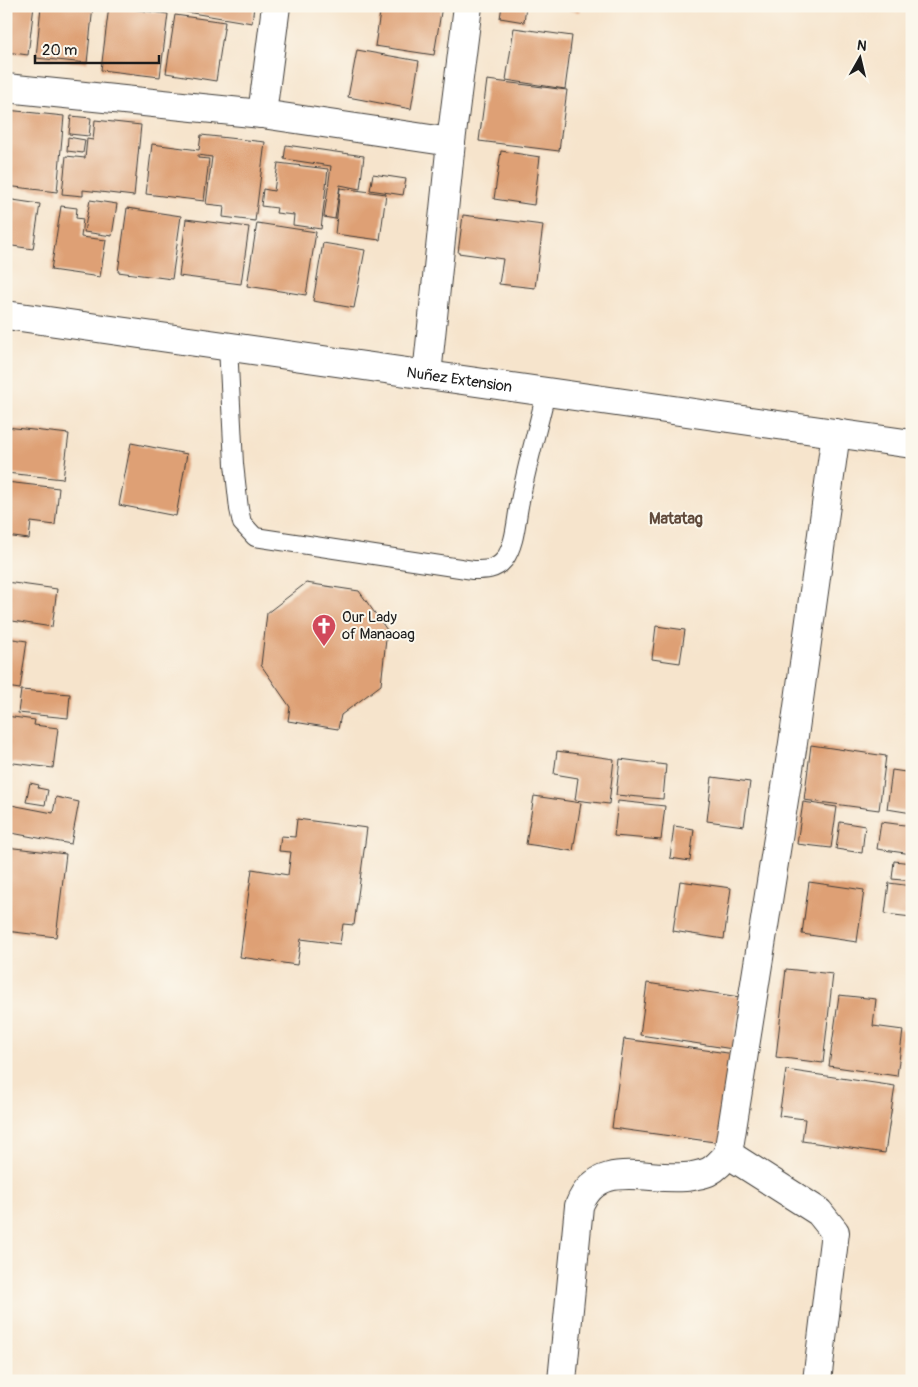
<svg xmlns="http://www.w3.org/2000/svg" width="918" height="1387" viewBox="0 0 918 1387" font-family="Pangolin,sans-serif">
<style>
.building{fill:#dea075}
.lines{fill:none;stroke-linecap:round;stroke-linejoin:round}
.service-casing{stroke:#3d3a36;stroke-width:20}
.minor-casing{stroke:#3d3a36;stroke-width:30}
.tertiary-casing{stroke:#3d3a36;stroke-width:30}
.service{stroke:#fff;stroke-width:18}
.minor{stroke:#fff;stroke-width:28}
.tertiary{stroke:#fff;stroke-width:28}
.labels{text-anchor:middle;dominant-baseline:central;stroke-width:4;stroke-linejoin:round;paint-order:stroke}
.street-label{font-size:15px;fill:#1c1c1c;stroke:#fbf7ec}
.poi-label{font-size:15px;fill:#1c1c1c;stroke:#fbf7ec;text-anchor:start}
.neighbourhood-label{font-size:16px;font-weight:bold;fill:#604a3b;stroke:#fbf7ec}
</style>
<rect width="100%" height="100%" fill="#fbf7ec"/>
<filter id="ink" filterUnits="userSpaceOnUse"><feTurbulence type="fractalNoise" baseFrequency=".02" numOctaves="2"/><feDisplacementMap in="SourceGraphic" scale="10" xChannelSelector="R" yChannelSelector="G"/><feConvolveMatrix kernelMatrix="1 2 1 2 8 2 1 2 1" color-interpolation-filters="sRGB"/></filter>
<filter id="wash" filterUnits="userSpaceOnUse"><feTurbulence type="fractalNoise" baseFrequency=".0096" numOctaves="4" result="noise"/><feDisplacementMap in="SourceGraphic" scale="20" xChannelSelector="R" yChannelSelector="G"/><feGaussianBlur stdDeviation="1.12" result="paint"/><feColorMatrix in="noise" values="0 0 0 0 0 0 0 0 0 0 0 0 0 0 0 0 0 1.4 0 .05"/><feComposite in="paint" operator="in"/></filter>
<g filter="url(#wash)">
<rect width="100%" height="100%" fill="#f6e4cc"/>
<g id="blocks">
<g class="building">
<path d="M 6,6 L 34,6 L 28,55 L 6,52 Z"/>
<path d="M 41,6 L 93,6 L 87,63 L 36,58 Z"/>
<path d="M 109,6 L 168,14 L 160,77 L 101,70 Z"/>
<path d="M 187,6 L 254,6 L 252,23 L 186,12 Z"/>
<path d="M 381,6 L 442,6 L 434,55 L 375,46 Z"/>
<path d="M 502,6 L 526,6 L 524,22 L 500,18 Z"/>
<path d="M 545,6 L 581,6 L 580,12 Z"/>
<path d="M 175,15 L 225,22 L 216,81 L 166,73 Z"/>
<path d="M 514,28 L 572,36 L 565,89 L 506,80 Z"/>
<path d="M 357,50 L 419,61 L 411,109 L 348,97 Z"/>
<path d="M 487,80 L 567,90 L 559,151 L 479,141 Z"/>
<path d="M 7,110 L 64,116 L 57,192 L 6,186 Z"/>
<path d="M 71,116 L 91,118 L 89,136 L 69,134 Z"/>
<path d="M 95,120 L 141,125 L 134,196 L 83,190 L 83,196 L 62,194 L 66,156 L 85,158 L 87,139 L 93,140 Z"/>
<path d="M 201,135 L 265,142 L 255,221 L 223,217 L 224,206 L 206,204 L 212,157 L 198,155 L 198,158 L 209,159 L 204,201 L 146,194 L 152,144 L 199,150 Z"/>
<path d="M 68,137 L 85,140 L 83,153 L 67,151 Z"/>
<path d="M 286,145 L 364,156 L 360,189 L 340,185 L 335,219 L 324,217 L 331,166 L 284,159 Z"/>
<path d="M 501,151 L 540,157 L 534,205 L 494,199 Z"/>
<path d="M 278,163 L 328,169 L 321,229 L 293,225 L 294,215 L 276,213 L 277,208 L 261,206 L 263,189 L 274,191 Z"/>
<path d="M 373,174 L 406,179 L 403,195 L 370,190 Z"/>
<path d="M 340,188 L 386,194 L 380,240 L 335,234 Z"/>
<path d="M 6,199 L 40,204 L 33,249 L 6,245 Z"/>
<path d="M 90,200 L 117,204 L 112,236 L 84,232 Z"/>
<path d="M 61,206 L 77,208 L 76,218 L 83,219 L 81,237 L 106,240 L 100,277 L 51,270 Z"/>
<path d="M 127,208 L 181,216 L 172,279 L 118,272 Z"/>
<path d="M 463,215 L 543,225 L 535,288 L 499,284 L 503,259 L 458,253 Z"/>
<path d="M 186,219 L 249,227 L 241,284 L 179,276 Z"/>
<path d="M 257,223 L 316,232 L 306,295 L 247,286 Z"/>
<path d="M 323,243 L 365,250 L 354,308 L 313,301 Z"/>
<path d="M 6,427 L 69,434 L 63,479 L 6,473 Z"/>
<path d="M 131,443 L 187,454 L 176,516 L 119,505 Z"/>
<path d="M 6,482 L 59,488 L 55,525 L 31,522 L 29,539 L 6,536 Z"/>
<path d="M 6,582 L 57,589 L 52,627 L 6,620 Z"/>
<path d="M 306,583 L 359,591 L 387,630 L 381,685 L 341,715 L 338,729 L 288,721 L 290,707 L 261,665 L 267,613 Z"/>
<path d="M 656,626 L 685,630 L 680,663 L 652,659 Z"/>
<path d="M 6,638 L 27,641 L 20,689 L 6,687 Z"/>
<path d="M 21,690 L 70,694 L 68,718 L 18,713 Z"/>
<path d="M 6,716 L 35,720 L 34,725 L 58,728 L 53,768 L 6,762 Z"/>
<path d="M 811,745 L 886,756 L 879,810 L 804,800 Z"/>
<path d="M 557,751 L 614,759 L 609,804 L 575,800 L 578,778 L 554,774 Z"/>
<path d="M 620,759 L 666,765 L 663,799 L 616,795 Z"/>
<path d="M 892,770 L 912,773 L 912,813 L 887,809 Z"/>
<path d="M 712,777 L 750,782 L 744,826 L 707,821 Z"/>
<path d="M 30,783 L 39,785 L 38,788 L 48,790 L 45,805 L 26,802 Z"/>
<path d="M 534,796 L 581,803 L 573,851 L 526,844 Z"/>
<path d="M 56,797 L 79,802 L 71,844 L 6,832 L 6,804 L 53,813 Z"/>
<path d="M 618,801 L 665,806 L 661,840 L 614,836 Z"/>
<path d="M 803,802 L 837,807 L 831,848 L 797,844 Z"/>
<path d="M 297,819 L 367,828 L 354,925 L 343,924 L 340,944 L 301,939 L 297,965 L 240,957 L 252,869 L 288,875 L 291,852 L 279,851 L 281,836 L 295,837 Z"/>
<path d="M 840,822 L 865,826 L 862,853 L 836,849 Z"/>
<path d="M 881,822 L 912,826 L 912,854 L 877,849 Z"/>
<path d="M 674,826 L 694,829 L 690,861 L 670,858 Z"/>
<path d="M 6,847 L 66,854 L 56,937 L 6,931 Z"/>
<path d="M 894,861 L 912,863 L 912,881 L 892,879 Z"/>
<path d="M 680,881 L 731,888 L 724,939 L 673,931 Z"/>
<path d="M 809,882 L 864,890 L 857,942 L 802,934 Z"/>
<path d="M 889,883 L 912,886 L 912,917 L 885,914 Z"/>
<path d="M 786,969 L 833,974 L 823,1063 L 776,1057 Z"/>
<path d="M 647,983 L 740,997 L 733,1049 L 640,1035 Z"/>
<path d="M 839,995 L 876,999 L 873,1026 L 903,1030 L 897,1076 L 829,1066 Z"/>
<path d="M 624,1039 L 735,1054 L 722,1143 L 612,1128 Z"/>
<path d="M 911,1052 L 912,1053 L 912,1075 L 908,1075 Z"/>
<path d="M 786,1070 L 895,1086 L 885,1153 L 802,1141 L 805,1119 L 779,1116 Z"/>
</g>
</g>
</g>
<g filter="url(#ink)">
<use href="#blocks" fill-opacity="0" stroke="#3d3a36" stroke-width="1"/>
<g class="lines">
<defs>
<path id="service" d="M 228,346 L 234,464 L 239,509 L 242,523 L 255,537 L 473,570 C 485,570 496,570 504,560 C 516,544 516,519 520,501 C 527,464 538,428 546,392"/>
<g id="minor">
<path d="M 6,88 L 262,114 L 451,142"/>
<path d="M 262,114 L 276,6"/>
<path d="M 427,375 L 451,142 L 468,6"/>
<path d="M 728,1154 L 819,1212 L 835,1232 L 817,1381"/>
<path d="M 562,1381 L 579,1206 C 599,1155 651,1184 693,1176 C 697,1175 703,1174 708,1172 C 716,1168 722,1161 728,1154 L 793,743 L 836,433"/>
</g>
<g id="tertiary">
<path id="s1" d="M 6,315 L 912,444"/>
</g>
</defs>
<use href="#service" class="service-casing"/>
<use href="#minor" class="minor-casing"/>
<use href="#tertiary" class="tertiary-casing"/>
<use href="#service" class="service"/>
<use href="#minor" class="minor"/>
<use href="#tertiary" class="tertiary"/>
</g>
</g>
<defs>
<symbol id="church-pin" viewBox="-11 -11 22 30"><path d="M0 17L-7.5 6A9.5 9.5 0 1 1 7.5 6Z" fill="#d1495b" stroke="#fbf7ec"/><path d="M-1.2-6h2.4v3.5h3.3v2.4h-3.3V6h-2.4V-.1h-3.3v-2.4h3.3Z" fill="#fff"/></symbol>
</defs>
<g fill-rule="evenodd">
<use href="#church-pin" x="310" y="612" width="28" height="38"/>
</g>
<g class="labels">
<g class="street-label">
<text stroke="none"><textPath href="#s1" startOffset="458">Nuñez Extension</textPath></text>
</g>
<g class="poi-label">
<text x="342" y="617">Our Lady<tspan x="342" dy="17">of Manaoag</tspan></text>
</g>
<g class="neighbourhood-label">
<text x="676" y="519">Matatag</text>
</g>
</g>
<rect width="918" height="1387" fill="none" stroke="#fbf7ec" stroke-width="25"/>
<g transform="translate(860 58) rotate(8)" stroke="#fbf7ec" stroke-width="4" paint-order="stroke">
<path d="M0-4L9 19L0 12L-9 19Z" fill="#1c1c1c"/>
<text y="-8" font-size="14" font-weight="bold" text-anchor="middle" fill="#1c1c1c">N</text>
</g>
<path d="M35 55v8h124v-8" fill="none" stroke="#1c1c1c" stroke-width="2.5"/>
<text x="42" y="55" font-size="15" fill="#1c1c1c" stroke="#fbf7ec" stroke-width="4" paint-order="stroke">20 m</text>
</svg>
